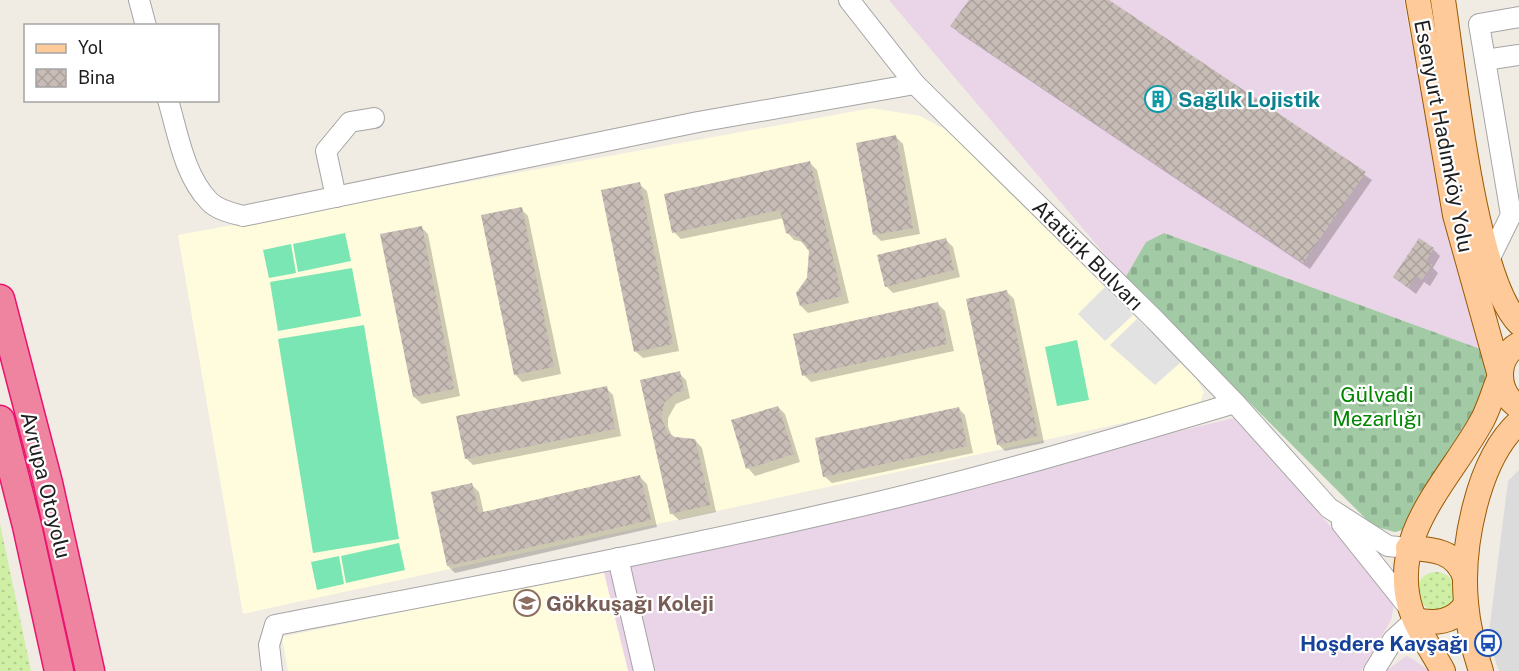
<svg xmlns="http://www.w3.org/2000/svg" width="1519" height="671" viewBox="0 0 1519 671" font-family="'Public Sans',sans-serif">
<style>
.residential{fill:#dcdbdb}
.industrial{fill:#ead4e7}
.education{fill:#fffcdd}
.grass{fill:url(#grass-dots)}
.cemetery{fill:url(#cemetery-stones)}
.pitch{fill:#7ae6b3}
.parking{fill:#e2e2e2}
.shadow{fill:#0003}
.building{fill:url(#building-cross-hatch)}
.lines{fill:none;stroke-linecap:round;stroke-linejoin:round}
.minor-casing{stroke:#a5a5a5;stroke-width:22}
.major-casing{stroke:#985900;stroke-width:26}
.highway-casing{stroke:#ea146f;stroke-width:31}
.minor{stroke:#fff;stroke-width:20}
.major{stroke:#ffca99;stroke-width:24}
.highway{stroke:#ee84a0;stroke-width:28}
.labels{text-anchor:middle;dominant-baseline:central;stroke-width:4.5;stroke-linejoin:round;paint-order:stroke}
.culture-label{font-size:21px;font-weight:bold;fill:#0d838f;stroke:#fff;text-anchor:start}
.street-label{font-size:21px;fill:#1e1e1e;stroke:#fff}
.park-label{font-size:21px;fill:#028602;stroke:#fff}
.education-label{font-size:21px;font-weight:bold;fill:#785e54;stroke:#fff;text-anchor:start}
.transit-label{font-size:21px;font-weight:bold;fill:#164399;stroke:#fff;text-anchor:end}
</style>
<defs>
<pattern id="grass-dots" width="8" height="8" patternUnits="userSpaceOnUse" patternTransform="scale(1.5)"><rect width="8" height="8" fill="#cfefa4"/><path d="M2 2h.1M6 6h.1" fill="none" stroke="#b1cc8d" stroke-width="1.8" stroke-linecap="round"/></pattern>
<pattern id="cemetery-stones" width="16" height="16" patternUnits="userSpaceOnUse" patternTransform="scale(1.5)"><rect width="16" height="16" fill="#a2cba5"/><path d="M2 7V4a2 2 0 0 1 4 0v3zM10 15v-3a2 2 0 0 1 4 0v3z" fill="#8bae8e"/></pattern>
<pattern id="building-cross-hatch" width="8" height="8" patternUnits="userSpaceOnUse" patternTransform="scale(1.5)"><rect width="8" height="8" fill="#c8bcb6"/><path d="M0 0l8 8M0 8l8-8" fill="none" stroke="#aba19c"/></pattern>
</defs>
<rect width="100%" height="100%" fill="#f0ebe3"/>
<path class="residential" d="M 1519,470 L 1519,671 L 1499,671 L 1488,640 L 1508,481 Z"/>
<g class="industrial">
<path d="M 889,0 L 1404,0 L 1410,36 L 1483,350 L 1164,233 L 1146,242 L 1125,278 Z"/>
<path d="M 1234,418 L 1395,599 L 1391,620 L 1361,671 L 628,671 L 603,569 Z"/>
<path d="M 1406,656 L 1411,658 L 1430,671 L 1386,671 Z"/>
</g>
<g class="education">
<path d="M 872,108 L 920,116 L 943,128 L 957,140 L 1196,378 L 1204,392 L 1200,403 L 1187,409 L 243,614 L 178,235 Z"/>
<path d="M 603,569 L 628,671 L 288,671 L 282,637 Z"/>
</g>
<g class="grass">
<path d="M 0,524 L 31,671 L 0,671 Z"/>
<circle cx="1436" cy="591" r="19"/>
</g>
<path class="cemetery" d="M 1164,233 L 1483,350 L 1488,375 L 1486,391 L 1402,530 L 1395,532 L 1373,526 L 1125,278 L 1146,242 Z"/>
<g class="pitch">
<path d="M 345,233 L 351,261 L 298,272 L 293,244 Z"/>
<path d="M 291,244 L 296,273 L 269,278 L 263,250 Z"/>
<path d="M 352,268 L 361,316 L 278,331 L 270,282 Z"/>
<path d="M 364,325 L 399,539 L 313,553 L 278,339 Z"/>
<path d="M 1077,340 L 1089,400 L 1057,406 L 1045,347 Z"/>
<path d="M 399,543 L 405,570 L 346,583 L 341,556 Z"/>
<path d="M 339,556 L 344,584 L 317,590 L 311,562 Z"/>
</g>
<g class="parking">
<path d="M 1105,287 L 1133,315 L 1105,341 L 1078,314 Z"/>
<path d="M 1137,319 L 1181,362 L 1155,385 L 1110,345 Z"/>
</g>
<g class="shadow">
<path d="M 970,0 L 1107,0 L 1372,180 L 1310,269 L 959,33 L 952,26 Z"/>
<path d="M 896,137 L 903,144 L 920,234 L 881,241 L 874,234 Z"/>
<path d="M 810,163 L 817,170 L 849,303 L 808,313 L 801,306 L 809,279 L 810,251 L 804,242 L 794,240 L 787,232 L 784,218 L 681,239 L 674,232 Z"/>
<path d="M 639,184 L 647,191 L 679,351 L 643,358 L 635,351 Z"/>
<path d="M 521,209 L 528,216 L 561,374 L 522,382 L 515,374 Z"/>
<path d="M 421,227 L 428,234 L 460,396 L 422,404 L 414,397 Z"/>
<path d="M 946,240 L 953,247 L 960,277 L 893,293 L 886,286 Z"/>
<path d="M 1433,249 L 1440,256 L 1433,268 L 1438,273 L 1430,286 L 1424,282 L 1416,294 L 1394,277 Z"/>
<path d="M 1007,292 L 1014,299 L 1044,443 L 1005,451 L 998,444 Z"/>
<path d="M 938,304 L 945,311 L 954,351 L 811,382 L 804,375 Z"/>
<path d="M 679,373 L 686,380 L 690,398 L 676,404 L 668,418 L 668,427 L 672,436 L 683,441 L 695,440 L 702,448 L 716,512 L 679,520 L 671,513 L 642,381 Z"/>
<path d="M 606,388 L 613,395 L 621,436 L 473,465 L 466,458 Z"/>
<path d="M 778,407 L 785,414 L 800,462 L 755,476 L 748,468 Z"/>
<path d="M 958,408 L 965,415 L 973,453 L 832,483 L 824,476 Z"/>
<path d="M 640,477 L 647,484 L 657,527 L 455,573 L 448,566 L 472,485 L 479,492 L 484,514 Z"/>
</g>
<g class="building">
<path d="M 969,0 L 1109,0 L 1366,172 L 1303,263 L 950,26 Z"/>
<path d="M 896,135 L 913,228 L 873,235 L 856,143 Z"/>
<path d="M 810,161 L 842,296 L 800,306 L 796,293 L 807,278 L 809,251 L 798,237 L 786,233 L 780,210 L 672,233 L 664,194 Z"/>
<path d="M 640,182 L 673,344 L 634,352 L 601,190 Z"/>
<path d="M 522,207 L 554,367 L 514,375 L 481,215 Z"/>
<path d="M 422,226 L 454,389 L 413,397 L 380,234 Z"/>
<path d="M 946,238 L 954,270 L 885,287 L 877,255 Z"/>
<path d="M 1419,238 L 1434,248 L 1426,261 L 1432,265 L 1422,280 L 1416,276 L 1408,288 L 1393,277 Z"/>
<path d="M 1007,290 L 1038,436 L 997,445 L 966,299 Z"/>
<path d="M 938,302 L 947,344 L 802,376 L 793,334 Z"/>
<path d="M 680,371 L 684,391 L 676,392 L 664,403 L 661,418 L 668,433 L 675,437 L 695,439 L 710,505 L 670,514 L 640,380 Z"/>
<path d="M 607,386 L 615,429 L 465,459 L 456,416 Z"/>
<path d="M 778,406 L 794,454 L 746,469 L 731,420 Z"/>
<path d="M 959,407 L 967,446 L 823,477 L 815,438 Z"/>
<path d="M 640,475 L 651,520 L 447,566 L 431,492 L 472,483 L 479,513 Z"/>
</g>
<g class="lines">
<defs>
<g id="minor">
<path d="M 139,0 L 146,26"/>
<path d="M 849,0 L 915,84 L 1155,320 L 1235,403 L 1329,508 L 1388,546 L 1408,548"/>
<path d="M 1485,60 L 1519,55"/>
<path d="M 168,100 C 178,134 184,175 209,201 C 217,210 232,213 243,216 L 698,122 L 915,84"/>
<path d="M 336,197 L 326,151 L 350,122 L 374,118"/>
<path d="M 1488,262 L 1511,215 L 1479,24 L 1519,17"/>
<path d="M 1342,524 L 1410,609"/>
<path d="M 618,558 L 644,671"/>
<path d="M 272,671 L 269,645 L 275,625 C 463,589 652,554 839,511 C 972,481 1104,442 1235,403"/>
<path d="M 1374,671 L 1393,640 L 1415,620"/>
</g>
<g id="major">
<path d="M 1418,0 L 1455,215 L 1500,376"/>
<path d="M 1443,0 C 1454,70 1474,278 1519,323"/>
<path d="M 1519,344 C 1494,358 1496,393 1519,407"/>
<path d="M 1408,548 C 1433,549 1457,551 1465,578"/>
<path d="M 1415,620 C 1435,624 1454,623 1466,604"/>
<path d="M 1443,671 C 1432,651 1418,631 1411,610 C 1387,535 1451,479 1483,419 C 1490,405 1494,390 1500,376"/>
<path d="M 1481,671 C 1474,650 1468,626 1466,603 C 1461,548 1477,460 1519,422"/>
</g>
<g id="highway">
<path d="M 0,299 L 48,483 L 90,671"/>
<path d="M 0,420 L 27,526 L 59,671"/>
</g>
</defs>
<use href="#minor" class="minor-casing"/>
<use href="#major" class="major-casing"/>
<use href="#highway" class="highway-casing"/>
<use href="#minor" class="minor"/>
<use href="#major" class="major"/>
<use href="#highway" class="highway"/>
</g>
<defs>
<symbol id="building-ring" viewBox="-11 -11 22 22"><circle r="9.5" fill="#fff" stroke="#0f9aa8" stroke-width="1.5"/><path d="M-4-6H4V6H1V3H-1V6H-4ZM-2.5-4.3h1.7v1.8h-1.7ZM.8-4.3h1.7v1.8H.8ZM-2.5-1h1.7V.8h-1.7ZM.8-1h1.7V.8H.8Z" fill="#0f9aa8"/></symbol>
<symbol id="school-ring" viewBox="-11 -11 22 22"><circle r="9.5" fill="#fff" stroke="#8d6e63" stroke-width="1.5"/><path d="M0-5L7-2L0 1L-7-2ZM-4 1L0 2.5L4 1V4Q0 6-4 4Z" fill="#8d6e63"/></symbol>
<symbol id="bus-ring" viewBox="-11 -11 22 22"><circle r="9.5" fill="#fff" stroke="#1a4fb4" stroke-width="1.5"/><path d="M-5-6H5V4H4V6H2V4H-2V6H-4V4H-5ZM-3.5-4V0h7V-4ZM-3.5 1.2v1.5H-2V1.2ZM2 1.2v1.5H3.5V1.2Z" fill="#1a4fb4"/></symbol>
</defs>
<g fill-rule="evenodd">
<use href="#building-ring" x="1143" y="84" width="30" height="30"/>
<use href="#school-ring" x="512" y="588" width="30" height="30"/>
<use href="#bus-ring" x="1473" y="628" width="30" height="30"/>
</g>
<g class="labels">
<g class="culture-label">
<text x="1178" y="99">Sağlık Lojistik</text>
</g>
<g class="street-label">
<text transform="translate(1444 136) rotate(79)">Esenyurt Hadımköy Yolu</text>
<text transform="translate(1088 255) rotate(45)">Atatürk Bulvarı</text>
<text transform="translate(46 485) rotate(76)">Avrupa Otoyolu</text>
</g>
<g class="park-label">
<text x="1377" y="394">Gülvadi<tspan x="1377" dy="24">Mezarlığı</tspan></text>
</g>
<g class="education-label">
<text x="546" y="603">Gökkuşağı Koleji</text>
</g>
<g class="transit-label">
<text x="1468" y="643">Hoşdere Kavşağı</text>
</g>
</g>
<rect x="24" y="24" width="195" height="78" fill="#ffffff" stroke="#a5a5a5" stroke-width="1.5"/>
<rect x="36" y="44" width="30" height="9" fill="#ffca99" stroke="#a5a5a5" stroke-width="1.5"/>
<text x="78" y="54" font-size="18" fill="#1e1e1e">Yol</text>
<rect x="36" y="69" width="30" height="18" fill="url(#building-cross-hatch)" stroke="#a5a5a5" stroke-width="1.5"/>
<text x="78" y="84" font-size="18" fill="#1e1e1e">Bina</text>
</svg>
